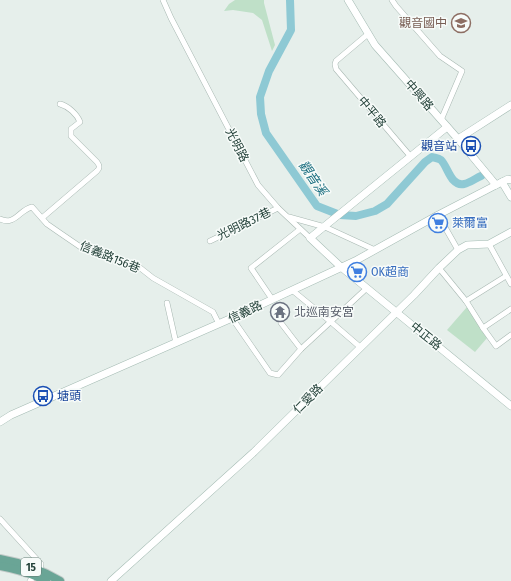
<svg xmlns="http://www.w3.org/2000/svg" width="511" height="581" viewBox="0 0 511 581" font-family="'Fira Sans Condensed','Noto Sans TC',sans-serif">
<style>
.green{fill:#bfe0c8}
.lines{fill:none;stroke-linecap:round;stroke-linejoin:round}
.river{stroke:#8ec9d4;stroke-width:8}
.street-casing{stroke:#a8b8b2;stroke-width:6}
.secondary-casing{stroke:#a4bbb3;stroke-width:8}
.primary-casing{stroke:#c2cac8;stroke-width:10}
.street{stroke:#fff;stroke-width:5}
.secondary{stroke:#fff;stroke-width:7}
.primary{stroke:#6aa596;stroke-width:8}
.labels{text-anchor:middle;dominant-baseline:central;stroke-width:3;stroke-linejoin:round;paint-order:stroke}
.shield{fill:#f7fbf9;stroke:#637a73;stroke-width:1}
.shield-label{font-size:11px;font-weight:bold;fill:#24423a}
.education-label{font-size:12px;fill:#785e54;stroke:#f7fbf9;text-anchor:end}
.street-label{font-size:12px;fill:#24423a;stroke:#f7fbf9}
.transit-label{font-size:12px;fill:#164399;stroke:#f7fbf9;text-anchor:end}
.shop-label{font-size:12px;fill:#366cbe;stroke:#f7fbf9;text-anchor:start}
.worship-label{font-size:12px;fill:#5b616d;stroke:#f7fbf9;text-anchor:start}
.water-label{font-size:13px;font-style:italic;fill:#1c6f80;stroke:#f7fbf9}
</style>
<rect width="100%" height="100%" fill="#e6efeb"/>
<g class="green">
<path d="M 235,0 L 264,0 L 264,3 L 275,45 L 272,51 L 262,20 L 253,13 L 233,10 L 224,11 L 229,4 Z"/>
<path d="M 467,307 L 487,338 L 475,352 L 447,330 Z"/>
</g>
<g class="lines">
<path class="river" d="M 290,0 L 291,30 L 269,71 L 260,97 L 261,114 L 266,133 L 317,206 L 340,215 L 356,216 L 375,211 L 387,204 L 425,162 L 432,157 C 435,158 438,158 441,160 C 448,167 451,187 464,184 C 470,183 476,178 481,176"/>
<defs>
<g id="street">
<path d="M 163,0 L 171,18 L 258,185 L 278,208 L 310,238"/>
<path d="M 392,0 L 396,6 L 440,56 L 462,71 L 441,120"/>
<path d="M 368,34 L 336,61 L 335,64 L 336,69 L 411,157"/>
<path d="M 438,215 L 458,250"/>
<path d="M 289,217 L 325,227 L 375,250"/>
<path d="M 42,218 L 97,171 C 100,168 100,166 97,162 L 71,136 L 71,129 L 80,122 C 77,114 68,106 60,104"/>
<path d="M 0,219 C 15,226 19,210 32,207 L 47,224 L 60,233 L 82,248 L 106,254 L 139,267 L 153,278 L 213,312 L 219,324"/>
<path d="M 210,241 L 278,208"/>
<path d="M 489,244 L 511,284"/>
<path d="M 439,268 L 466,301 L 483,328 L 496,346 L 511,335"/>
<path d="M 292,290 L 331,322 L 360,347"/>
<path d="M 272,299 L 251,268 L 299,230"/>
<path d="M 466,301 L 506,276"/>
<path d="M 167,303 L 176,343"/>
<path d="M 232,318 L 270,373 L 278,375 L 301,349 L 367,288"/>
<path d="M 281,323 L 301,349"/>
<path d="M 483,328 L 511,309"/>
<path d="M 0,519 L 41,564 L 40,570 L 30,581"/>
</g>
<g id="secondary">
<path d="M 348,0 L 375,45 L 458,139 L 496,185"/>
<path d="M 447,127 L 310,238 L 341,267 L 511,406"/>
<path d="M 458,139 L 511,105"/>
<path d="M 502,182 L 511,197"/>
<path d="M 0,422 L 11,415 L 232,318 L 355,261 L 438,215 L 496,185 L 508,179 L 511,180"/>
<path d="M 111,581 L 254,452 L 414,295 L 439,268 L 458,250 L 467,245 L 489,244 L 511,232"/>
</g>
<g id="primary">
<path d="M 0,559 C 22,563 41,570 60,581"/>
<path d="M 0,566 C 16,569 31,573 46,581"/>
</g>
</defs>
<use href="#street" class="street-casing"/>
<use href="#secondary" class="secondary-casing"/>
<use href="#primary" class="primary-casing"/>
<use href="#street" class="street"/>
<use href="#secondary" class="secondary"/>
<use href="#primary" class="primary"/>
</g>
<defs>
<symbol id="school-ring" viewBox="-11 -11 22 22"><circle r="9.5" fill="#f7fbf9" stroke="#8d6e63" stroke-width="1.5"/><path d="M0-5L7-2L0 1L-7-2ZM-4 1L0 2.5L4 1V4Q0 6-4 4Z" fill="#8d6e63"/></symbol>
<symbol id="bus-ring" viewBox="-11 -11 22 22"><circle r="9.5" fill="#f7fbf9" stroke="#1a4fb4" stroke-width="1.5"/><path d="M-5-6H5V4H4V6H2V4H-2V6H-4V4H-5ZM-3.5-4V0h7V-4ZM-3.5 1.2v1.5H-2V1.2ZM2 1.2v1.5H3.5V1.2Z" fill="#1a4fb4"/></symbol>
<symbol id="supermarket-ring" viewBox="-11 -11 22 22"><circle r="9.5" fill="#f7fbf9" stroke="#3f7fe0" stroke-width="1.5"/><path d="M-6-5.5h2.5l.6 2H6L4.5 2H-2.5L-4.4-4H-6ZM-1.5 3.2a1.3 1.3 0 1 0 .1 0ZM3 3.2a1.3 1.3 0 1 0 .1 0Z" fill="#3f7fe0"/></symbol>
<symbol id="temple-ring" viewBox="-11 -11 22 22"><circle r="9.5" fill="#f7fbf9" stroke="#6b7280" stroke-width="1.5"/><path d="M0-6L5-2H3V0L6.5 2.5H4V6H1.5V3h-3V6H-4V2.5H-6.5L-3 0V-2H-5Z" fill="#6b7280"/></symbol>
</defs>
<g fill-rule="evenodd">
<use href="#school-ring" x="450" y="12" width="22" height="22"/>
<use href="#bus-ring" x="460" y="135" width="22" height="22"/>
<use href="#supermarket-ring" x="427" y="212" width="22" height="22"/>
<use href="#supermarket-ring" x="346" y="261" width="22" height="22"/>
<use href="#temple-ring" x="269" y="301" width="22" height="22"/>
<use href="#bus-ring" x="32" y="385" width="22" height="22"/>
</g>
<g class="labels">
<rect class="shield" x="21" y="558" width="20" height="18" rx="3"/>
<g class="shield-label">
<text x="31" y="567">15</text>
</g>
<g class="education-label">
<text x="447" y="23">觀音國中</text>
</g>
<g class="street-label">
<text transform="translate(419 95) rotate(49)">中興路</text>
<text transform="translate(372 112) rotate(50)">中平路</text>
<text transform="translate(237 145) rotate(63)">光明路</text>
<text transform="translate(244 224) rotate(-26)">光明路37巷</text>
<text transform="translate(110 257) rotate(22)">信義路156巷</text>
<text transform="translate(245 312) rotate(-25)">信義路</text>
<text transform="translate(426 336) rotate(39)">中正路</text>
<text transform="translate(308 399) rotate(-45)">仁愛路</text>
</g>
<g class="transit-label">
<text x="457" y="146">觀音站</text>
<text x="57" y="396" text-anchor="start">塘頭</text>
</g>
<g class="shop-label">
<text x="452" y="223">萊爾富</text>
<text x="371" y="272">OK超商</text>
</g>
<g class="worship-label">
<text x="294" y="312">北巡南安宮</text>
</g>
<g class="water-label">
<text transform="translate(313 178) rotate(55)">觀音溪</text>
</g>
</g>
</svg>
